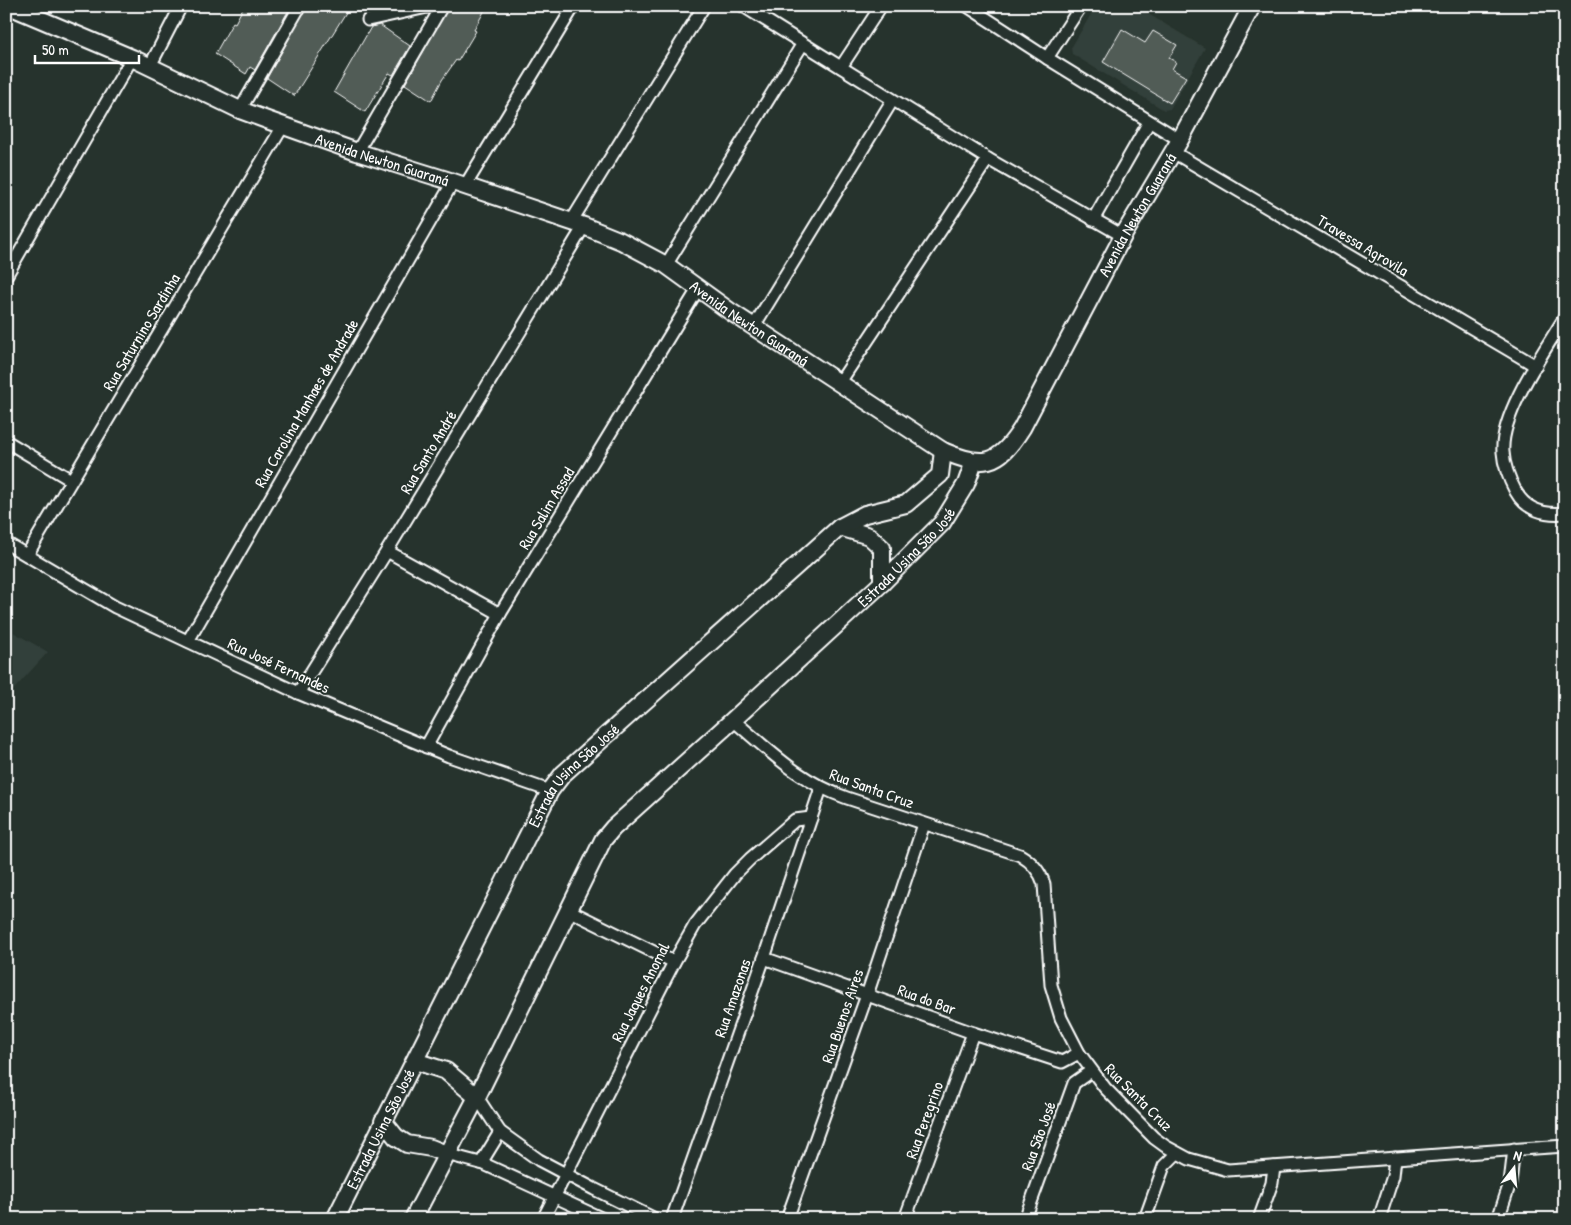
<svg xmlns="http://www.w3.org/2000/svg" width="1571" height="1225" viewBox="0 0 1571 1225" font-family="'Patrick Hand',sans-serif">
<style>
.built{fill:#333f3a}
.building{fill:#515c57;stroke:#fff}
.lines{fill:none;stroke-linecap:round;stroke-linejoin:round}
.minor-casing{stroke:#fff;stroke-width:15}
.secondary-casing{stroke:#fff;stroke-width:20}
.minor{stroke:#26332d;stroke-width:11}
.secondary{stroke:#26332d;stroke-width:16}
.labels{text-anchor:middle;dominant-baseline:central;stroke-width:4;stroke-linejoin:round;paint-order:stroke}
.street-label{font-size:16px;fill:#fff;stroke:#26332d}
</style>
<rect width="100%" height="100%" fill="#26332d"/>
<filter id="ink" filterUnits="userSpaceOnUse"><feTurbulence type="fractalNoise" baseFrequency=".02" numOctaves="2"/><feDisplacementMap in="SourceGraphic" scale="10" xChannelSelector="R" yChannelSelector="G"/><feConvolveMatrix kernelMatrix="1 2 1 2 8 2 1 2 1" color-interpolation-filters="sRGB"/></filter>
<g filter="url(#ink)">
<g class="built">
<path d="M 1096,6 L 1135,6 L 1205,48 L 1170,109 L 1164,110 L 1072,54 L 1071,48 Z"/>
<path d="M 6,628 L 48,652 L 6,698 Z"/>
</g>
<g class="building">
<path d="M 244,6 L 291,6 L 255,70 L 250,67 L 246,74 L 215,54 L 233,22 L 235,23 Z"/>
<path d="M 307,6 L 350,6 L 294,96 L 267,78 Z"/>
<path d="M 449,6 L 487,6 L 474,30 L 476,31 L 458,61 L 456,60 L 442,80 L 431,101 L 405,84 Z"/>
<path d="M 380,25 L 410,46 L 393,75 L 389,73 L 365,112 L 334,92 L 371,27 Z"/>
<path d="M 1122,29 L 1145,43 L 1153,31 L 1177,45 L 1169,58 L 1176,62 L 1172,69 L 1186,77 L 1170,103 L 1103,62 Z"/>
</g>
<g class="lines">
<defs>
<g id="minor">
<path d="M 743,6 L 988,159 L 1123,236"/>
<path d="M 967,6 L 1047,58 L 1180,140"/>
<path d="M 368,20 L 432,6"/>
<path d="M 1047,58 L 1081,6"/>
<path d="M 150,66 L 181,6"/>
<path d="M 841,67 L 881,6"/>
<path d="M 240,110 L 300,6"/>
<path d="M 357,152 L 442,6"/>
<path d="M 1173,152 L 1536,366"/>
<path d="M 465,186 L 574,6"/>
<path d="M 1093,220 L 1149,122"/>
<path d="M 571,222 L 704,6"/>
<path d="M 666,265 L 802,45"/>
<path d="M 6,276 L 132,58"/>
<path d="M 1565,317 C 1545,350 1500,414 1503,452 C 1504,467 1509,479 1516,492 C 1526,510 1545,515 1565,513"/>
<path d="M 754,326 L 892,101"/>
<path d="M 840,382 L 988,159"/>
<path d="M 6,441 L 71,480"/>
<path d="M 6,543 L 115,607 L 298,693 L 449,756 L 550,791"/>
<path d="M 387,551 L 500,614"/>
<path d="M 27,555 L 283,126"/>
<path d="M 188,641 L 453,182"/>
<path d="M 298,693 L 387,551 L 584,226"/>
<path d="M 733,720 C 771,752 800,782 847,798 L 1020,855 C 1032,862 1040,871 1044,884 L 1051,985 L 1061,1018 L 1079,1053 L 1105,1088 L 1154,1138 L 1165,1146 L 1189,1159 L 1228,1170 L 1565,1146"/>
<path d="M 426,747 L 500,614 L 698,289"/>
<path d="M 568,910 L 674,962"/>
<path d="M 764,958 L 973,1033 L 1062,1062 L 1079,1053"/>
<path d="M 477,1097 L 500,1132 L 539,1160 L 594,1189 L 655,1219"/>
<path d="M 446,1154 L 484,1164 L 603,1219"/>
<path d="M 481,1163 L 500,1132"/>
<path d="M 543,1219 L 674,962 L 695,925 L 735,874 L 750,859 L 795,820 L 811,818"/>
<path d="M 672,1219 L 764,958 L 821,788"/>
<path d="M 787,1219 L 867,995 L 924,824"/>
<path d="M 905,1219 L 973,1033"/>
<path d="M 1025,1219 L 1074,1083 L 1091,1071"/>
<path d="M 1145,1219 L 1164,1166 L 1177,1153"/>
<path d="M 1259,1219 L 1272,1183 L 1274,1167"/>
<path d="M 1379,1219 L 1393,1176 L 1395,1158"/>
<path d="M 1498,1219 L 1510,1183 L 1514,1149"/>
</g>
<g id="secondary">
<path id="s1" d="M 9,6 L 132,58 L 240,110 L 267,120 L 357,152 L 453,182 L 584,226 L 621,241 L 666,265 L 731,312 L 943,451 C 983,468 998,466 1022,428 L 1123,236 L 1180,140 L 1252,6"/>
<path d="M 840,527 L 869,536 L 882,548 L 882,583"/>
<path d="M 415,1061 L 446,1071 L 477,1097"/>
<path d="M 383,1121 L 396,1137 L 407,1144 L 431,1148 L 446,1154"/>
<path id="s2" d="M 335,1219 L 550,791 L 563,774 L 840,527 L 865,514 L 906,504 L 940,475 L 943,451"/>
<path id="s3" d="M 413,1219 L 477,1097 L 603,840 L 613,828 L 733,720 L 882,583 L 942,523 L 966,484 L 974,462"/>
</g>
</defs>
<use href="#minor" class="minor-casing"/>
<use href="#secondary" class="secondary-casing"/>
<use href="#minor" class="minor"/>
<use href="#secondary" class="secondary"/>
</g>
</g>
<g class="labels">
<g class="street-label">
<text stroke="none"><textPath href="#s1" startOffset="404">Avenida Newton Guaraná</textPath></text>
<text stroke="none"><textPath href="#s1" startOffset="1378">Avenida Newton Guaraná</textPath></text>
<text transform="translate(1363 245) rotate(31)">Travessa Agrovila</text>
<text stroke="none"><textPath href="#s1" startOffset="809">Avenida Newton Guaraná</textPath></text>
<text transform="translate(141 332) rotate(-59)">Rua Saturnino Sardinha</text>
<text transform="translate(306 403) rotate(-60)">Rua Carolina Manhaes de Andrade</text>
<text transform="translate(428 452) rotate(-59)">Rua Santo André</text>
<text transform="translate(546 508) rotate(-59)">Rua Salim Assad</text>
<text stroke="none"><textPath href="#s3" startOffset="839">Estrada Usina São José</textPath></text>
<text transform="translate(279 665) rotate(25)">Rua José Fernandes</text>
<text stroke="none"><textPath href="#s2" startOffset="506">Estrada Usina São José</textPath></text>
<text transform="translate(872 788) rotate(20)">Rua Santa Cruz</text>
<text transform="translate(640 992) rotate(-63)">Rua Jaques Anomal</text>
<text transform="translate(732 998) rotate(-71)">Rua Amazonas</text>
<text transform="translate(927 999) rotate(20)">Rua do Bar</text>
<text transform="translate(842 1016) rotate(-71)">Rua Buenos Aires</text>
<text transform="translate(1139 1097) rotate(45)">Rua Santa Cruz</text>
<text transform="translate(924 1120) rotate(-70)">Rua Peregrino</text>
<text stroke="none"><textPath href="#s2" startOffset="101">Estrada Usina São José</textPath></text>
<text transform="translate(1038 1136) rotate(-70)">Rua São José</text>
</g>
</g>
<rect width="1571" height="1225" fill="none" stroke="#26332d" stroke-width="25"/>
<rect x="12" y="12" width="1546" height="1200" fill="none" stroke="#fff" stroke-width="2" filter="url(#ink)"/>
<g transform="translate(1514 1168) rotate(16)" stroke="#26332d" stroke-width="4" paint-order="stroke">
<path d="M0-4L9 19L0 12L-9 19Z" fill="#ffffff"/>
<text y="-8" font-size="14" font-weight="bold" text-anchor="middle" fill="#ffffff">N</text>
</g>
<path d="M35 55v8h104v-8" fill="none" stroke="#ffffff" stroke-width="2.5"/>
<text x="42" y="55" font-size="15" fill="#ffffff" stroke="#26332d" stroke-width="4" paint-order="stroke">50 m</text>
</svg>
